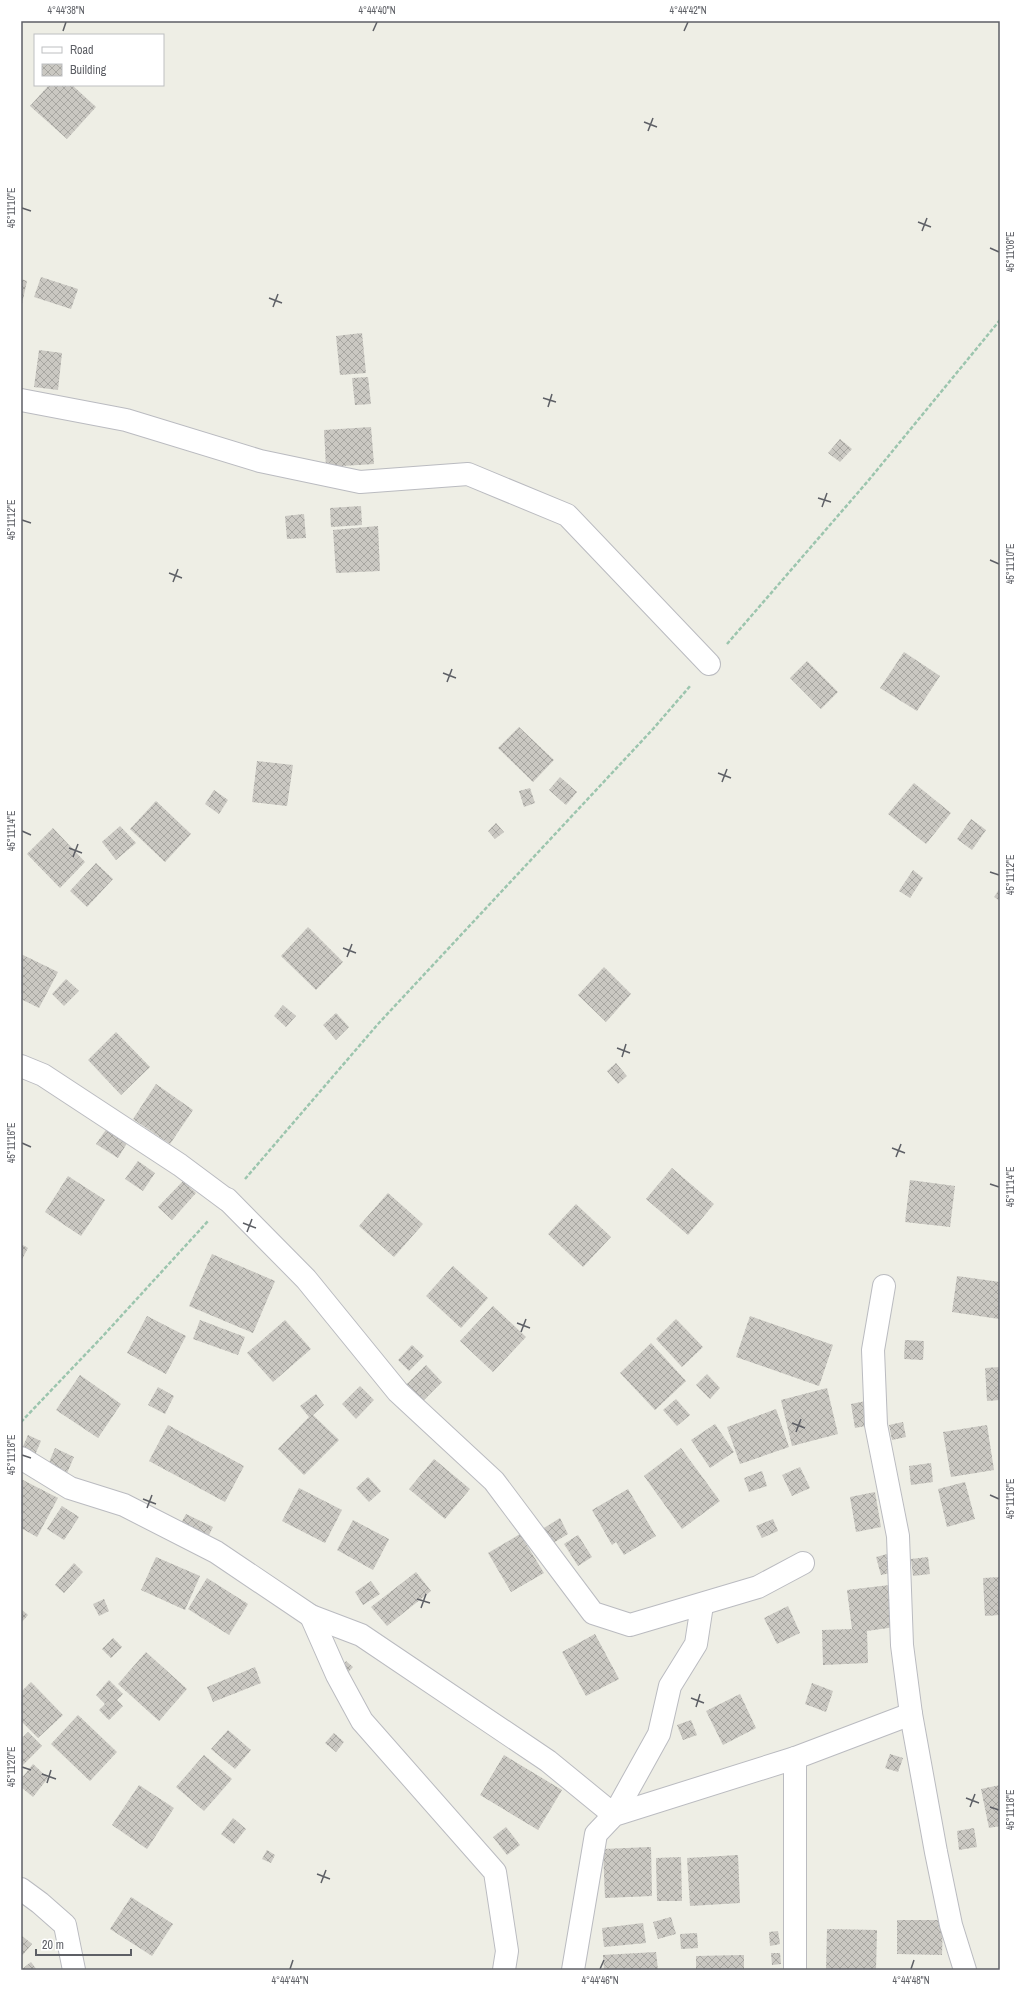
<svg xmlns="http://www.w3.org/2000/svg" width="1021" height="1991" viewBox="0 0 1021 1991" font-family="'Archivo Narrow',sans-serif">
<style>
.building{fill:url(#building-cross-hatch)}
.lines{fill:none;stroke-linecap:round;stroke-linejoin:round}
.minor-casing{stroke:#babbc0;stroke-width:24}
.path{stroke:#9cc5ae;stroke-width:2.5;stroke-dasharray:4 2;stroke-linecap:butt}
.minor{stroke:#fff;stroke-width:22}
.ticks{fill:none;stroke:#5d5f65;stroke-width:1.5}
.neatline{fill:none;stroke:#5d5f65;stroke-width:1.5}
.ticks-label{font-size:10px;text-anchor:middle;fill:#5d5f65}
</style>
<defs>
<pattern id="building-cross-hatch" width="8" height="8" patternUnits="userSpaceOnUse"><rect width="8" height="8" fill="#cac8c2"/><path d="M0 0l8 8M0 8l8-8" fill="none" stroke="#a7a6a1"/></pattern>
</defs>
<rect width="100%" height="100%" fill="#eeeee5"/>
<g class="building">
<path d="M 49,85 L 72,85 L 96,107 L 67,139 L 30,106 Z"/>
<path d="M 41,277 L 78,289 L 71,309 L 34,297 Z"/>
<path d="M 21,279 L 27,281 L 22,304 L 21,304 Z"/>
<path d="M 362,333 L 366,373 L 340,375 L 336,336 Z"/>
<path d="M 39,350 L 62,353 L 58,390 L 34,387 Z"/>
<path d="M 368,377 L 371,404 L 355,405 L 352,378 Z"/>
<path d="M 371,427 L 374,464 L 326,467 L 324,430 Z"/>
<path d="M 840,439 L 852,449 L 840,462 L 828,453 Z"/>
<path d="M 361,506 L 362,525 L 331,527 L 330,508 Z"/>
<path d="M 304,514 L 306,538 L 287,539 L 285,516 Z"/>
<path d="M 378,526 L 380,571 L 336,573 L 333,530 Z"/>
<path d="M 904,652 L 940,676 L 917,711 L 880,688 Z"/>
<path d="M 807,661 L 838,692 L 821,709 L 790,678 Z"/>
<path d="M 519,727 L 554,760 L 533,782 L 498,748 Z"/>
<path d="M 257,761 L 293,765 L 287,806 L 252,802 Z"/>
<path d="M 560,777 L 577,792 L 566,805 L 549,790 Z"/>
<path d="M 914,783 L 951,813 L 926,844 L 888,814 Z"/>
<path d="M 530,788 L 535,803 L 524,807 L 519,791 Z"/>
<path d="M 214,790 L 228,800 L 219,814 L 205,804 Z"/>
<path d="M 156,801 L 191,834 L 165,862 L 130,829 Z"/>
<path d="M 971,819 L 986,830 L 972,850 L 957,839 Z"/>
<path d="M 496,823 L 504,832 L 495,839 L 488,831 Z"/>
<path d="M 120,826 L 136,843 L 116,860 L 102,842 Z"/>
<path d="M 53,828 L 85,862 L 60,888 L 27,854 Z"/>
<path d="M 96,863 L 113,879 L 87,907 L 70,891 Z"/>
<path d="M 913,870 L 923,878 L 910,898 L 899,891 Z"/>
<path d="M 1000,888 L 1000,901 L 994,897 Z"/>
<path d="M 308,927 L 343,962 L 316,990 L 281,956 Z"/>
<path d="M 21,954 L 58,972 L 39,1008 L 21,999 Z"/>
<path d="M 604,967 L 631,994 L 606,1022 L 578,995 Z"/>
<path d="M 66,979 L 79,991 L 64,1006 L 52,994 Z"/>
<path d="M 283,1005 L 296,1016 L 286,1027 L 274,1016 Z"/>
<path d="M 336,1013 L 349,1027 L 336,1040 L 323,1025 Z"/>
<path d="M 116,1032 L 150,1067 L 121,1095 L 88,1060 Z"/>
<path d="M 616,1063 L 627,1076 L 618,1084 L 607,1071 Z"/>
<path d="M 156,1084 L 193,1110 L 170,1144 L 133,1119 Z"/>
<path d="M 108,1127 L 129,1140 L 118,1158 L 96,1144 Z"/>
<path d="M 138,1161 L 155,1173 L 143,1191 L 125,1179 Z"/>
<path d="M 672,1168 L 714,1204 L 688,1235 L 646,1199 Z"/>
<path d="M 68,1176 L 105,1200 L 81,1236 L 45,1212 Z"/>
<path d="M 910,1180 L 955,1186 L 950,1227 L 905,1222 Z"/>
<path d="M 183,1181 L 196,1193 L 172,1220 L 158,1207 Z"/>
<path d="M 388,1193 L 423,1224 L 394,1257 L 359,1226 Z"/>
<path d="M 576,1204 L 611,1237 L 583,1267 L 548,1234 Z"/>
<path d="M 21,1244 L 28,1248 L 21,1261 Z"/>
<path d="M 212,1254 L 275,1281 L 253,1333 L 189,1306 Z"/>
<path d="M 453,1266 L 488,1298 L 461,1328 L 426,1296 Z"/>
<path d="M 957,1276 L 1000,1282 L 999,1319 L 952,1312 Z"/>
<path d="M 493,1306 L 526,1337 L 493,1372 L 460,1341 Z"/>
<path d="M 147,1316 L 186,1336 L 166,1374 L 127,1353 Z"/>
<path d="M 750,1316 L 833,1345 L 819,1386 L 736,1357 Z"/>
<path d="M 676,1319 L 703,1347 L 682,1367 L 656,1339 Z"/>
<path d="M 200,1320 L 245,1337 L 238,1355 L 193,1339 Z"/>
<path d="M 285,1320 L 311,1349 L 273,1382 L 247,1353 Z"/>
<path d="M 905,1340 L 924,1341 L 923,1360 L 904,1359 Z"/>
<path d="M 651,1343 L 686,1381 L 655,1410 L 620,1373 Z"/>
<path d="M 412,1345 L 424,1356 L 409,1371 L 398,1360 Z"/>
<path d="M 426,1365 L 442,1382 L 420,1404 L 404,1387 Z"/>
<path d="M 1000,1367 L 1000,1400 L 987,1401 L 985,1368 Z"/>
<path d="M 707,1374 L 720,1388 L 710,1399 L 696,1385 Z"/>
<path d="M 80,1375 L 121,1404 L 98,1438 L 56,1410 Z"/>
<path d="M 360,1386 L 374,1400 L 356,1419 L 342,1404 Z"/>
<path d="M 158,1387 L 174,1396 L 165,1414 L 148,1405 Z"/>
<path d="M 827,1388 L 838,1434 L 792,1446 L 781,1400 Z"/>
<path d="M 316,1394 L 324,1405 L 313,1415 L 339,1440 L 304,1475 L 278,1449 L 309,1417 L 300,1406 Z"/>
<path d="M 676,1399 L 690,1415 L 677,1426 L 663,1410 Z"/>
<path d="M 866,1401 L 871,1425 L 855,1428 L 851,1404 Z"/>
<path d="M 776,1409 L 789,1447 L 740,1464 L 727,1427 Z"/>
<path d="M 903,1422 L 906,1437 L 892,1440 L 889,1425 Z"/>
<path d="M 715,1424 L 734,1452 L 710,1468 L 691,1440 Z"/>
<path d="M 168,1425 L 244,1466 L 225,1502 L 149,1461 Z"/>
<path d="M 987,1425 L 994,1470 L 951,1477 L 943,1432 Z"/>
<path d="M 28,1435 L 41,1441 L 34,1457 L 21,1451 Z"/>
<path d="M 55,1448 L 74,1457 L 67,1473 L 48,1465 Z"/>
<path d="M 681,1448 L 720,1501 L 682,1529 L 644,1476 Z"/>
<path d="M 434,1459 L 470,1489 L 445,1519 L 409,1489 Z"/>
<path d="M 931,1463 L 933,1482 L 911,1485 L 909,1466 Z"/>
<path d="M 800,1467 L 810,1488 L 792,1496 L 782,1475 Z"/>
<path d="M 762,1471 L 767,1486 L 749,1492 L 744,1478 Z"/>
<path d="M 368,1477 L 381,1491 L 369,1502 L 356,1488 Z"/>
<path d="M 21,1479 L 58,1498 L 37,1537 L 21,1528 Z"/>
<path d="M 965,1482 L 975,1519 L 947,1527 L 938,1489 Z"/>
<path d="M 299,1488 L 342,1510 L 325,1543 L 282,1521 Z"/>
<path d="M 628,1489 L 656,1536 L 624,1555 L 616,1542 L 612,1545 L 592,1510 Z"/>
<path d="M 875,1492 L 881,1527 L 856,1532 L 850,1497 Z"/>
<path d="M 62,1506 L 79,1517 L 64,1540 L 47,1529 Z"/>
<path d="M 186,1514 L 213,1527 L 206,1541 L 179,1527 Z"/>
<path d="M 560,1518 L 568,1534 L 553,1543 L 544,1528 Z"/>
<path d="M 773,1519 L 778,1531 L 762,1538 L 756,1526 Z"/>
<path d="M 353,1520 L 389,1539 L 373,1570 L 337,1550 Z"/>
<path d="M 520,1534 L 544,1573 L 511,1592 L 488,1553 Z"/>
<path d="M 578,1535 L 592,1557 L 578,1566 L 564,1544 Z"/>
<path d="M 891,1553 L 895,1572 L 881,1575 L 876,1557 Z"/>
<path d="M 156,1557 L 200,1576 L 185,1610 L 141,1590 Z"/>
<path d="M 928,1557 L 930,1574 L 913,1576 L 911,1559 Z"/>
<path d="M 74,1563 L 83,1572 L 64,1593 L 55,1585 Z"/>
<path d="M 416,1572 L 431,1591 L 387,1626 L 371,1607 Z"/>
<path d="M 1000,1577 L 1000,1615 L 985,1616 L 983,1578 Z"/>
<path d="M 207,1578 L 248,1604 L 229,1635 L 188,1609 Z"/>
<path d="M 371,1581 L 380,1594 L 363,1605 L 355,1592 Z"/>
<path d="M 898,1584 L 902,1626 L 867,1631 L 868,1663 L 823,1665 L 822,1630 L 852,1629 L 847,1590 Z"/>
<path d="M 104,1599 L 109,1611 L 99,1616 L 93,1604 Z"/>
<path d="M 788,1606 L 800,1633 L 777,1644 L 764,1618 Z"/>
<path d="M 21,1609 L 28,1615 L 21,1623 Z"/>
<path d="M 595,1634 L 619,1679 L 586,1696 L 562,1652 Z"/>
<path d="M 113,1638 L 122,1647 L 111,1658 L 102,1649 Z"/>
<path d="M 146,1652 L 187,1689 L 159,1721 L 118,1684 Z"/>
<path d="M 346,1661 L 353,1667 L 345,1676 L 339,1671 Z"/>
<path d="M 255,1667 L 261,1683 L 213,1702 L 207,1687 Z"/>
<path d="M 109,1680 L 123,1694 L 117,1700 L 123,1706 L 109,1720 L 99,1710 L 105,1704 L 96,1695 Z"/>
<path d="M 31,1682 L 63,1715 L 38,1738 L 21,1721 L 21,1692 Z"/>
<path d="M 812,1683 L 833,1691 L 826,1712 L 805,1704 Z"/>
<path d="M 740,1694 L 756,1728 L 723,1745 L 706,1711 Z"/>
<path d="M 78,1715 L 117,1752 L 90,1781 L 51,1744 Z"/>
<path d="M 691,1720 L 697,1735 L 683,1740 L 677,1725 Z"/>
<path d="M 228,1730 L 251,1750 L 235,1769 L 211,1749 Z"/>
<path d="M 28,1732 L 42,1746 L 22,1766 L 21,1739 Z"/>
<path d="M 334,1733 L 344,1742 L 336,1752 L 325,1743 Z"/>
<path d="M 890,1754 L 903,1758 L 898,1772 L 885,1768 Z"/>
<path d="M 204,1755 L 232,1779 L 204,1811 L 176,1787 Z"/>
<path d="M 504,1755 L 562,1790 L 538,1830 L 480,1795 Z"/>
<path d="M 33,1764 L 48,1778 L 33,1797 L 21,1787 L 21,1779 Z"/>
<path d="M 139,1785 L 174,1808 L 147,1849 L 112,1825 Z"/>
<path d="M 1000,1785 L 1000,1826 L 989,1828 L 981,1789 Z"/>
<path d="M 233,1818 L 246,1829 L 234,1844 L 221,1834 Z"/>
<path d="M 506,1827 L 520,1845 L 507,1855 L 493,1837 Z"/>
<path d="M 974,1828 L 977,1847 L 959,1850 L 957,1831 Z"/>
<path d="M 651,1847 L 652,1896 L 605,1898 L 603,1849 Z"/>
<path d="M 267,1850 L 275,1855 L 271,1863 L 262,1859 Z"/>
<path d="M 738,1855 L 740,1903 L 690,1906 L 687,1858 Z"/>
<path d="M 681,1857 L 682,1901 L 657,1901 L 656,1858 Z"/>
<path d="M 131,1897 L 173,1924 L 152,1956 L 110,1929 Z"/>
<path d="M 671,1917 L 676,1934 L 658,1939 L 653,1922 Z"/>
<path d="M 897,1920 L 943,1920 L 942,1955 L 897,1954 Z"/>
<path d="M 643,1923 L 646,1943 L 604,1947 L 602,1928 Z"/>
<path d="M 827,1929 L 877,1930 L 876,1970 L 826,1970 Z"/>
<path d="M 778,1931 L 780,1944 L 770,1946 L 769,1932 Z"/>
<path d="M 697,1933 L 698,1948 L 681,1949 L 680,1934 Z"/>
<path d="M 21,1935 L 32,1944 L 21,1957 Z"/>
<path d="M 656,1952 L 658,1970 L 604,1970 L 603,1955 Z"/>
<path d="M 771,1953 L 780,1953 L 781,1964 L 772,1965 Z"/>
<path d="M 744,1955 L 744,1970 L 696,1970 L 696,1956 Z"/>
<path d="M 31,1962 L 37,1970 L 21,1970 Z"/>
</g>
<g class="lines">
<defs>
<g id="minor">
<path d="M 21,400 L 126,420 L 260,461 L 360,482 L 468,474 L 567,515 L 709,664"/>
<path d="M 21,1066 L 43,1075 L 180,1165 L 227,1200"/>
<path d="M 227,1199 L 306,1279 L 398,1392 L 494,1481 L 593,1613 L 630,1625 L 758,1587 L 803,1563"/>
<path d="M 884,1286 L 873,1350 L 876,1425 L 898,1536 L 902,1645 L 911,1714 L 936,1852 L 951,1925 L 965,1970"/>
<path d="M 21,1458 L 70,1488 L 124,1505 L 216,1552 L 311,1616 L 361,1635 L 548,1761 L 614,1815 L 659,1734 L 670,1686 L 696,1644 L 702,1605"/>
<path d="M 311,1616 L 337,1675 L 362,1721 L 495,1872 L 507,1951 L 504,1970"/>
<path d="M 21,1889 L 40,1903 L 65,1925 L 74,1970"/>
<path d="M 573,1970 L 596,1834 L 614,1815 L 795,1758 L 911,1714"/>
<path d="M 795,1970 L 795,1758"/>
</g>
</defs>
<use href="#minor" class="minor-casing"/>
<g class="path">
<path d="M 727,644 L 868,481 L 1000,320"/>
<path d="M 245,1179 L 378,1024 L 653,729 L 691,685"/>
<path d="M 21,1422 L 102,1337 L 209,1220"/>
</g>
<use href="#minor" class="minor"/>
</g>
<path class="ticks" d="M 63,31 L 66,22M 373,31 L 377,22M 684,31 L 688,22M 644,122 L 657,127M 648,131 L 653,118M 22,208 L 31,211M 918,222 L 931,227M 922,231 L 927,218M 990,248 L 999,252M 269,298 L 282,303M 273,307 L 278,294M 543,398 L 556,402M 548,407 L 552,394M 818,498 L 831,502M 822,507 L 827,493M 22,520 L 31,523M 990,560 L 999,564M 169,573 L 182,578M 173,582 L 178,569M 443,673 L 456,678M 447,682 L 452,669M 718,773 L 731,778M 722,782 L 727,769M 22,831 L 31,835M 69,848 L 82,853M 73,857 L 78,844M 990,872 L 999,875M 343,948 L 356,953M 347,957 L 352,944M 617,1048 L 630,1053M 622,1057 L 626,1044M 22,1143 L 31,1147M 892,1148 L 905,1153M 896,1157 L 901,1144M 990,1184 L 999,1187M 243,1223 L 256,1228M 247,1232 L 252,1219M 517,1323 L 530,1328M 521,1332 L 526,1319M 792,1423 L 805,1428M 796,1432 L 801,1419M 22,1455 L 31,1458M 990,1495 L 999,1499M 143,1499 L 156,1504M 147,1508 L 152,1495M 417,1599 L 430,1603M 421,1608 L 426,1594M 691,1698 L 704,1703M 696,1707 L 700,1694M 22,1767 L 31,1770M 42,1774 L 56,1779M 47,1783 L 51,1770M 966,1798 L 979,1803M 970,1807 L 975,1794M 990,1807 L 999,1810M 317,1874 L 330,1879M 321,1883 L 326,1870M 290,1969 L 293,1960M 600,1969 L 604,1960M 911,1969 L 914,1960"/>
<rect width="1021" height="1991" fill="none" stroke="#ffffff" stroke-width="44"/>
<rect x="34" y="34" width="130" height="52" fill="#ffffff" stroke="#bebfc1"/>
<rect x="42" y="47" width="20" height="6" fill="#ffffff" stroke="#bebfc1"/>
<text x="70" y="54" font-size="12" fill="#5d5f65">Road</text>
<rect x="42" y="64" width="20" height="12" fill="url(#building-cross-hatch)" stroke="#bebfc1"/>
<text x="70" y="74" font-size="12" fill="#5d5f65">Building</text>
<path d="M36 1949v6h95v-6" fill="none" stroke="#5d5f65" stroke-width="2"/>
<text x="42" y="1949" font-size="12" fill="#5d5f65" stroke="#ffffff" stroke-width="3" paint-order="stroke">20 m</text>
<rect x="22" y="22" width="977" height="1947" class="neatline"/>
<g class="ticks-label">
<text x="66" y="14">4°44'38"N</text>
<text x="377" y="14">4°44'40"N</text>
<text x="688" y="14">4°44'42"N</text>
<text transform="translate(11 208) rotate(-90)" y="4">45°11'10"E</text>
<text transform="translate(1010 252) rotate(-90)" y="4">45°11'08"E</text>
<text transform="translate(11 520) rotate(-90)" y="4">45°11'12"E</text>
<text transform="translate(1010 564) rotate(-90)" y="4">45°11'10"E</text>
<text transform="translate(11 831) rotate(-90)" y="4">45°11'14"E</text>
<text transform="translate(1010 875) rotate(-90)" y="4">45°11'12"E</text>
<text transform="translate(11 1143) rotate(-90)" y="4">45°11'16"E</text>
<text transform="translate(1010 1187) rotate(-90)" y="4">45°11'14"E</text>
<text transform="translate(11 1455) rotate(-90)" y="4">45°11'18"E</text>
<text transform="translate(1010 1499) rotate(-90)" y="4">45°11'16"E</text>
<text transform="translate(11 1767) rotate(-90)" y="4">45°11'20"E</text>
<text transform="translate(1010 1810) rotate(-90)" y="4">45°11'18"E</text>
<text x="290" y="1984">4°44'44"N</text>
<text x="600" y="1984">4°44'46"N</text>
<text x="911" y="1984">4°44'48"N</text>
</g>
</svg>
